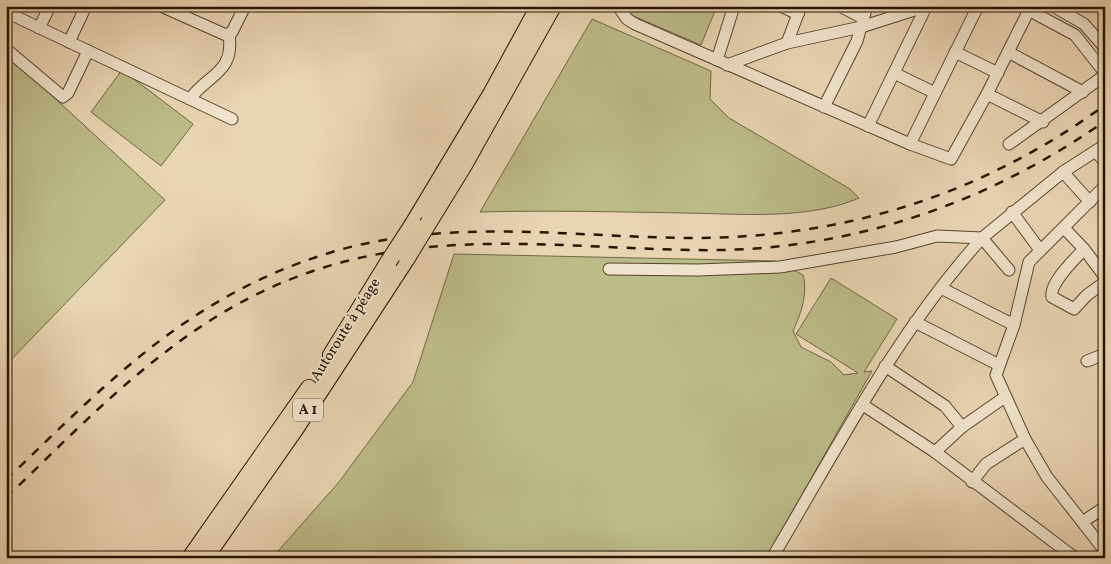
<svg xmlns="http://www.w3.org/2000/svg" width="1111" height="564" viewBox="0 0 1111 564" font-family="Vollkorn,serif">
<style>
.green{fill:#bcbc89;stroke:#706844}
.lines{fill:none;stroke-linecap:round;stroke-linejoin:round}
.minor-casing{stroke:#56442d;stroke-width:13}
.highway-casing{stroke:#251400;stroke-width:18}
.minor{stroke:#f1e4ce;stroke-width:11}
.highway{stroke:#ead5b3;stroke-width:16}
.rail{stroke:#251400;stroke-width:2.5;stroke-dasharray:9 9;stroke-linecap:butt}
.highway-bridge-casing{stroke:#251400;stroke-width:18;stroke-linecap:butt}
.highway-bridge{stroke:#ead5b3;stroke-width:16}
.labels{text-anchor:middle;dominant-baseline:central;stroke-width:4;stroke-linejoin:round;paint-order:stroke}
.shield{fill:#f1e4ce;stroke:#62523e;stroke-width:1}
.shield-label{font-size:14px;font-weight:bold;fill:#251400}
.street-label{font-size:15px;fill:#251400;stroke:#f1e4ce}
</style>
<rect width="100%" height="100%" fill="#ead5b3"/>
<filter id="stains"><feTurbulence type="fractalNoise" baseFrequency=".004" numOctaves="4"/><feColorMatrix values="0 0 0 0 .2 0 0 0 0 .09 0 0 0 0 .02 0 0 0 .5 -.17"/></filter>
<radialGradient id="worn" r=".72"><stop offset=".6" stop-color="#630" stop-opacity="0"/><stop offset="1" stop-color="#630" stop-opacity=".3"/></radialGradient>
<g class="green">
<path d="M 627,6 L 717,6 L 701,45 L 624,12 Z"/>
<path d="M 592,19 L 711,71 L 710,99 L 729,118 L 850,189 L 859,198 C 809,220 740,214 686,213 C 617,212 549,210 480,212 Z"/>
<path d="M 6,53 L 165,200 L 6,365 Z"/>
<path d="M 122,70 L 193,124 L 161,166 L 91,112 Z"/>
<path d="M 454,254 L 776,261 L 803,275 C 808,293 801,314 793,331 L 801,347 L 831,362 L 844,375 L 858,373 L 796,334 L 831,278 L 897,319 L 864,372 L 872,371 L 766,558 L 272,558 L 339,482 L 413,382 Z"/>
</g>
<g class="lines">
<defs>
<g id="minor">
<path d="M 161,6 L 226,35 L 232,32 L 245,6"/>
<path d="M 618,6 L 627,19 L 635,24 L 910,144 L 951,159 L 987,94 L 1029,10"/>
<path d="M 781,6 L 798,14"/>
<path d="M 840,6 L 863,18"/>
<path d="M 1021,6 L 1075,35 L 1105,73"/>
<path d="M 1053,6 L 1084,24 L 1105,48"/>
<path d="M 6,12 L 232,119"/>
<path d="M 39,28 L 50,6"/>
<path d="M 69,42 L 86,6"/>
<path d="M 787,43 L 801,6"/>
<path d="M 6,49 L 63,97 L 68,93 L 88,51"/>
<path d="M 955,52 L 998,73"/>
<path d="M 1008,52 L 1083,92"/>
<path d="M 717,60 L 734,6"/>
<path d="M 727,65 L 787,43 L 861,27 L 927,6"/>
<path d="M 894,73 L 935,93"/>
<path d="M 987,94 L 1043,122"/>
<path d="M 190,99 C 208,74 235,73 229,34"/>
<path d="M 824,107 L 857,41 L 867,6"/>
<path d="M 868,126 L 926,7"/>
<path d="M 910,144 L 978,6"/>
<path d="M 1009,144 L 1105,75"/>
<path d="M 1096,152 L 1105,162"/>
<path d="M 1063,172 L 1090,202"/>
<path d="M 1105,186 L 1029,262 L 1014,325 L 996,375 L 1025,439 L 1047,477 L 1105,551"/>
<path d="M 1012,212 L 1040,250"/>
<path d="M 1064,228 L 1084,249 L 1105,277"/>
<path d="M 1084,249 C 1075,259 1049,283 1052,297 L 1074,309 L 1087,295 L 1105,282"/>
<path d="M 609,269 L 698,270 L 780,267 L 896,247 L 937,236 L 982,238 L 1063,172 L 1105,145"/>
<path d="M 941,288 L 1014,325"/>
<path d="M 915,322 L 999,365"/>
<path d="M 1087,361 L 1105,354"/>
<path d="M 885,366 L 945,406 L 962,427"/>
<path d="M 863,405 L 935,452 L 1075,558"/>
<path d="M 935,452 L 962,427 L 1005,397"/>
<path d="M 972,482 L 986,464 L 1025,439"/>
<path d="M 1084,521 L 1105,507"/>
<path d="M 772,558 C 837,449 896,333 982,238 L 1009,270"/>
</g>
<g id="highway">
<path d="M 429,222 L 464,165 L 553,6"/>
<path d="M 413,224 L 491,94 L 539,6"/>
<path d="M 331,355 L 389,261"/>
<path d="M 190,558 L 309,388"/>
<path d="M 205,558 L 296,428 L 407,258"/>
</g>
</defs>
<use href="#minor" class="minor-casing"/>
<use href="#highway" class="highway-casing"/>
<use href="#minor" class="minor"/>
<use href="#highway" class="highway"/>
<g class="rail">
<path d="M 6,480 C 109,381 189,296 329,253 C 449,216 575,238 697,238 C 848,237 983,194 1105,105"/>
<path d="M 6,498 C 95,412 180,320 299,276 C 429,227 560,248 695,250 C 843,253 984,206 1105,121"/>
</g>
<defs>
<g id="highway-bridge">
<path d="M 407,258 L 429,222"/>
<path d="M 389,261 L 413,224"/>
</g>
</defs>
<use href="#highway-bridge" class="highway-bridge-casing"/>
<use href="#highway-bridge" class="highway-bridge"/>
</g>
<g class="labels">
<rect class="shield" x="293" y="398.5" width="30" height="23" rx="4"/>
<g class="shield-label">
<text x="308" y="410">A 1</text>
</g>
<g class="street-label">
<text transform="translate(346 330) rotate(-58)">Autoroute à péage</text>
</g>
</g>
<rect width="1111" height="564" fill="none" stroke="#ead5b3" stroke-width="25"/>
<rect x="8" y="8" width="1096" height="549" fill="none" stroke="#251400" stroke-width="2.5"/>
<rect x="12" y="12" width="1086" height="539" fill="none" stroke="#251400"/>
<rect width="100%" height="100%" filter="url(#stains)"/>
<rect width="100%" height="100%" fill="url(#worn)"/>
</svg>
